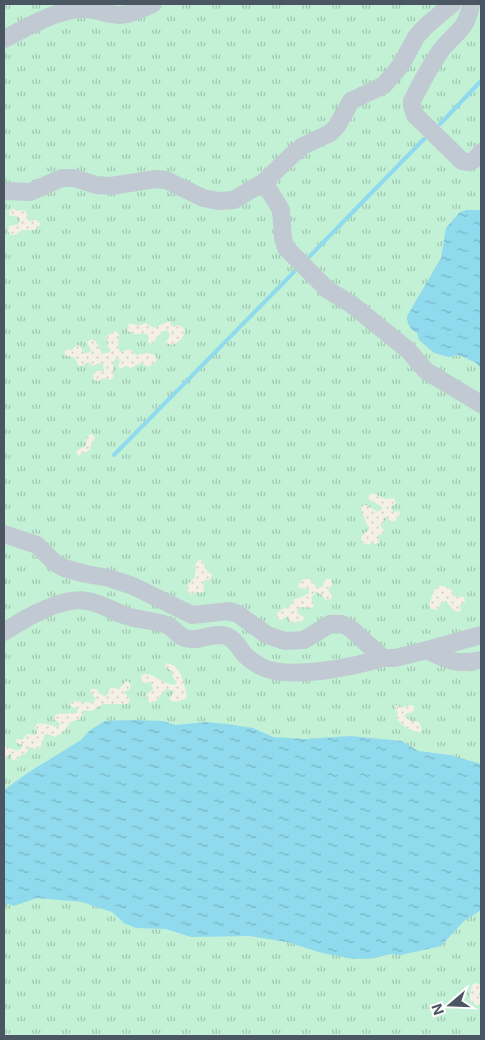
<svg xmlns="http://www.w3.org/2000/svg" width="485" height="1040" viewBox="0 0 485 1040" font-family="Inter,sans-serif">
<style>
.grass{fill:url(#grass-tufts)}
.sand{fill:url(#sand-dots)}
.water{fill:url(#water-ripples)}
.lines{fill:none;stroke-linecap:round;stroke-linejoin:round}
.stream{stroke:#90daee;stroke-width:4}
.path{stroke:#7ad0a6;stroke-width:2.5;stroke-dasharray:4 2.5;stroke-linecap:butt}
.minor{stroke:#c1cad2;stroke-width:18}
</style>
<defs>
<pattern id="grass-tufts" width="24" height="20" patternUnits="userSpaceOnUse" patternTransform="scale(1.25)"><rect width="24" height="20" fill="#c3f1d5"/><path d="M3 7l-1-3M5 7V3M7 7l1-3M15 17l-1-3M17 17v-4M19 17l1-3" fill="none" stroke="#a0c6b0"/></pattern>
<pattern id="sand-dots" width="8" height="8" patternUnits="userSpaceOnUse" patternTransform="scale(1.25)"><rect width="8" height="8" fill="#f5f0e5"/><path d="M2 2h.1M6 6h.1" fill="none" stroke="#d4d0c7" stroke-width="1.8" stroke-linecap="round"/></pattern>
<pattern id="water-ripples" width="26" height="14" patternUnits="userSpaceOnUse" patternTransform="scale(1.25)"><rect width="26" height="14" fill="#90daee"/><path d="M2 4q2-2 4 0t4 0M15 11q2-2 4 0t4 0" fill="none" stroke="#78b4c4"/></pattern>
</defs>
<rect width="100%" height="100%" fill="#f5f3f3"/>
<rect class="grass" x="4" y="4" width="477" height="1032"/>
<g class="sand">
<path d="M 14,209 L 17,211 L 24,210 L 27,214 L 28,221 L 36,220 L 40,223 L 39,227 L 34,230 L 22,230 L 15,235 L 11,235 L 8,231 L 9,227 C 14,223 21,227 20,218 L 9,215 L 9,211 Z"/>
<path d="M 169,321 L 173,327 L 179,325 L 185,330 C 184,338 178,343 172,345 L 166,343 L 170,334 L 167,330 L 161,332 L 154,342 L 151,344 L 148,342 L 148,334 L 133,334 L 127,330 L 128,325 L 132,323 L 138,326 L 145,323 L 154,328 Z"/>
<path d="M 115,331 L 119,334 L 118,347 L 120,352 L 130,349 L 136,355 L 147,353 L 155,355 L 157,360 L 149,367 L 141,363 L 131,368 L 126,366 L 120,369 L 118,367 L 120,360 L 116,358 C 110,365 115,371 113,378 L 110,380 L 103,378 L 99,381 L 94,380 L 93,375 L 97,371 L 104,371 L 103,364 L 99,363 L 92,366 L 88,362 L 82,366 L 79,366 L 75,358 L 65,355 L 65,350 L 72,350 L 77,345 L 80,346 L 84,353 L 88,353 L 91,351 L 87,342 L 92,339 C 98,342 99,348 102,353 L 108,353 L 111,350 L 107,346 L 109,342 L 105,337 Z"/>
<path d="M 90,434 L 93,435 L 95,438 L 91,444 L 90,450 L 78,456 L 76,451 L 86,446 L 87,437 Z"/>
<path d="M 373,493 L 385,499 L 394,498 L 396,504 L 391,506 L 391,509 L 394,512 L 399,511 L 400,514 L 394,522 L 383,517 L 384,523 L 380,525 L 384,531 L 383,534 L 378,535 L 379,543 L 375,544 L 371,542 L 369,545 L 363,543 L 361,538 L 362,535 L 369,530 L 362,512 L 362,506 L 366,505 L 378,512 L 382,509 L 381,506 L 368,499 L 370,494 Z"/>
<path d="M 200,559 C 206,564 203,571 212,574 L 210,580 L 205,580 L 203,583 L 204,592 L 201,593 L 197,591 L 192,595 L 188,591 C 186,583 190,582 195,577 L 196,563 Z"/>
<path d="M 308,578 L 318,588 L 323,586 L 326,579 L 331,579 L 332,585 L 328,590 L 332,596 L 331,599 L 326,600 L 321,594 L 316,592 L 311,598 L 314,605 L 312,608 L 300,607 L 297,610 L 298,614 L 304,617 L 302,622 L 297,621 L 292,624 L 287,616 L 282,620 L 278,619 L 277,613 L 284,608 L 290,607 C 293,596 301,599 309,593 L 309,589 L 299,588 L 298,586 L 302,580 Z"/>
<path d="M 440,586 L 444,586 L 452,590 L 452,596 L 464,597 L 465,602 L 460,605 L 461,611 L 457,612 L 452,609 L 446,600 L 443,604 L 439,603 L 440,606 L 437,610 L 430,609 C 428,603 433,596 434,590 Z"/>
<path d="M 167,663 C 181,665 186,687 187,698 L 176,702 L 170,700 L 170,698 L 174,691 L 166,689 C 160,693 158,703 150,703 L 146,697 L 149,692 L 153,690 L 151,682 L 143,683 L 141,676 L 144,674 C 154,673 164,685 175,685 L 177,682 L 173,677 L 172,671 L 165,667 Z"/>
<path d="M 126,681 L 129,682 L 131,686 L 130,689 L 124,692 L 130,700 L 127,704 L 103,704 L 92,711 L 84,710 L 80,719 L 70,722 C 67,729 62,734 54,737 L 48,734 L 45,734 L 40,748 L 36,749 L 30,747 L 26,753 L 21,755 L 16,760 L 12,760 L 11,754 L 9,754 L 5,760 L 4,768 L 4,746 L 15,750 L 20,750 L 23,745 L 17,743 L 16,739 L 22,740 L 27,734 L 36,735 L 37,732 L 35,727 L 37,724 L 43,723 L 56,727 L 59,726 L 60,723 L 54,719 L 56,714 L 77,713 L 78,707 L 73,708 L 70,705 L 72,701 L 92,703 L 96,699 L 90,691 L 91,689 L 96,689 L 101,695 L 106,696 L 111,687 L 119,689 Z"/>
<path d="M 397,705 L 401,708 L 410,705 L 414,706 L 414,712 L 407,713 L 404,716 L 411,721 L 419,722 L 422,729 L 421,732 C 412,732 401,725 396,718 L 398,714 L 395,706 Z"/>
<path d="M 476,983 L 481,985 L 481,992 L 478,994 L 481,998 L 481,1004 L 477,1005 C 467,1002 470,994 472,985 Z"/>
</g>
<g class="water">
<path d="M 467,210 L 479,210 L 481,212 L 481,368 L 476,363 L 459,355 L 449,357 L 434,353 L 419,340 L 417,333 L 412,330 L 408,324 L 407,316 L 441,258 L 446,228 L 460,212 Z"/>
<path d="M 133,720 L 163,721 L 175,725 L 207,722 L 227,724 L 253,728 L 273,737 L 304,739 L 351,736 L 402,741 L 418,751 L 450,755 L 481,764 L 481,910 L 464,921 L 441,946 L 401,955 L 390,954 L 375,958 L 354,959 L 322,953 L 287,942 L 249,936 L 191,937 L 166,929 L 136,928 L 124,923 L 112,912 L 82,902 L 37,898 L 14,906 L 9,904 L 4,905 L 4,790 L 29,772 L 81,740 L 90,730 L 105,721 Z"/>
</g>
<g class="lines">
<g class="stream">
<path d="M 440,124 L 481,81"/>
<path d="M 310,256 L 424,139"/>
<path d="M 114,455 L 294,272"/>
</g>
<path class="path" d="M 4,580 L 5,585 L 4,584"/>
<g class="minor">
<path d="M 471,4 C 467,29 457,31 442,49 C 430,65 421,84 412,101 L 412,106 L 415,115 L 462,161 C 471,164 476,160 481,152"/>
<path d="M 4,39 C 28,27 52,12 79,9 C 93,7 106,15 120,15 C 132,15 143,8 153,4"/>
<path d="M 264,182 L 281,210 L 283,238 L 286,248 L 328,290 L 351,304 L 408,350 L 426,371 L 481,404"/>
<path d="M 4,191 L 30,192 L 62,178 L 74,178 L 96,185 L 111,186 L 156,179 L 166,180 L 203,198 L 218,201 L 234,200 L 264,182 L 291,156 L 303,146 L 330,133 L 337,126 L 351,101 L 384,85 L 401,65 L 416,37 L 426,26 L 452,4"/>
<path d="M 4,534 L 37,545 L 55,563 L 64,568 L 86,574 L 109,578 L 133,586 L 192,615 L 230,611 L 238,614 L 267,635 L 285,641 L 304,640 L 330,624 L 342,624 L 350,628 L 383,658 L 395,658 L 427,650"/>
<path d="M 4,632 C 24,619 62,596 87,601 C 102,603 115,613 130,617 C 142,620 155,621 167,625 C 174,628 178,636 185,638 C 199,643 213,631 226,636 C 235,639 239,648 244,654 C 249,659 254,663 260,666 C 287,681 353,667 383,658"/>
<path d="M 481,635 L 427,650 C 448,661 458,665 481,660"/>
</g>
</g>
<rect width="485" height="1040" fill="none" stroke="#4a5661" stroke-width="10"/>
<g transform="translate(450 1005) rotate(251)" stroke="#ffffff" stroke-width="4" paint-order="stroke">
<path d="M0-4L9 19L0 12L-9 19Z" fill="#4a5661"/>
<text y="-8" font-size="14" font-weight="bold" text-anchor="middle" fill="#4a5661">N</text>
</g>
</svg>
